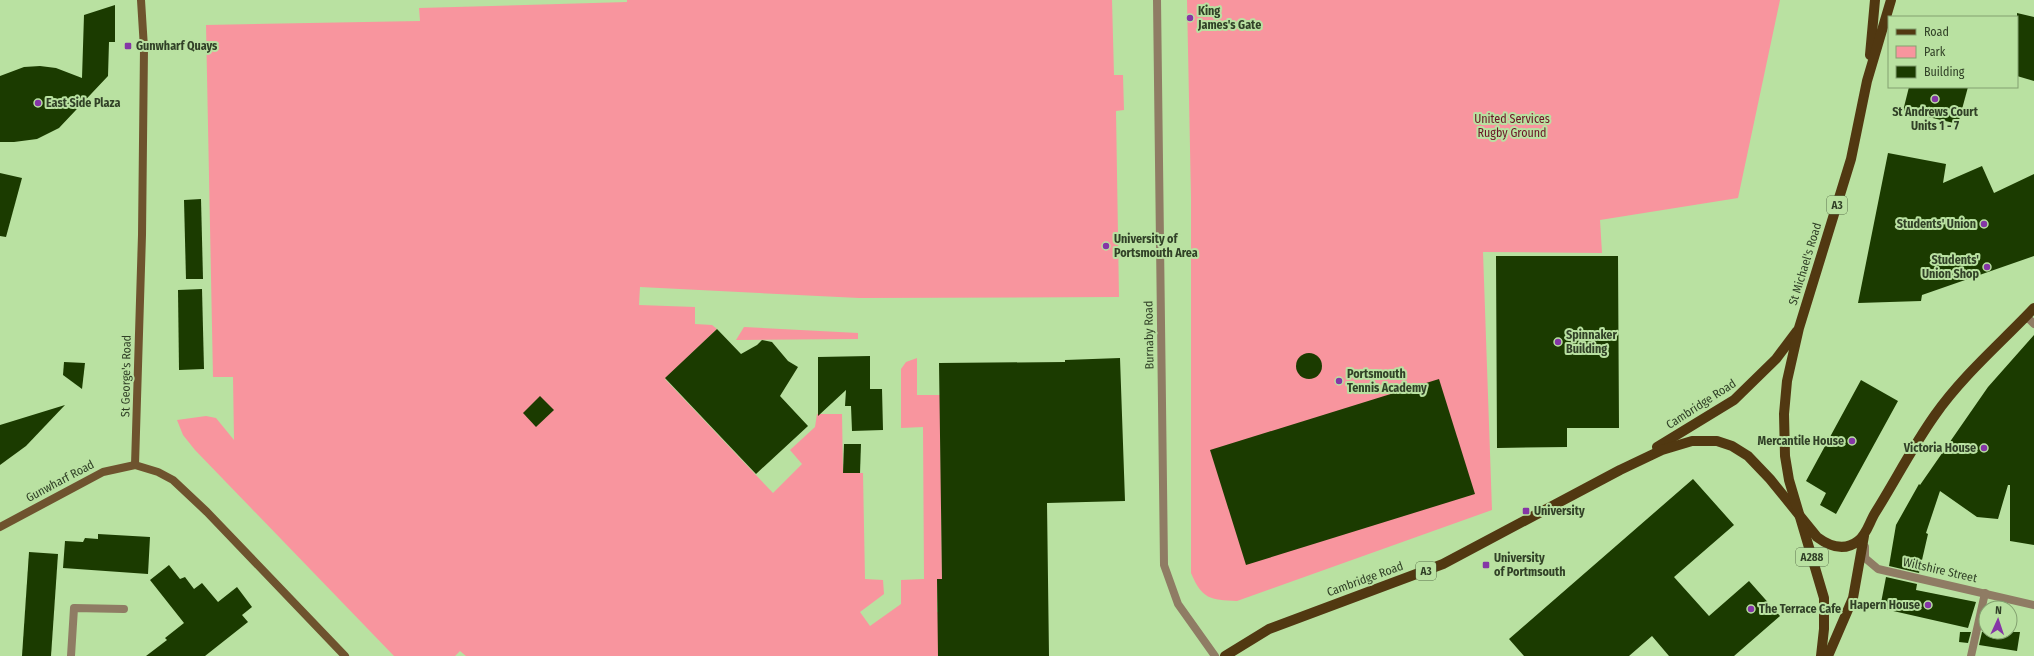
<svg xmlns="http://www.w3.org/2000/svg" width="2034" height="656" viewBox="0 0 2034 656" font-family="'Fira Sans Condensed',sans-serif">
<style>
.green{fill:#f8959e}
.building{fill:#1b3b00}
.lines{fill:none;stroke-linecap:round;stroke-linejoin:round}
.street{stroke:#8f7c64;stroke-width:8}
.secondary{stroke:#6e532e;stroke-width:8}
.primary{stroke:#513811;stroke-width:10}
.poi-dot{fill:#8536a6;stroke:#b9e1a1;stroke-width:1.5}
.labels{text-anchor:middle;dominant-baseline:central;stroke-width:4;stroke-linejoin:round;paint-order:stroke}
.shield{fill:#b9e1a1;stroke:#5a714c;stroke-width:1}
.shield-label{font-size:11px;font-weight:bold;fill:#314127}
.poi-label{font-size:12px;font-weight:bold;fill:#314127;stroke:#b9e1a1;text-anchor:start}
.park-label{font-size:12px;fill:#6a1426;stroke:#b9e1a1}
.street-label{font-size:12px;fill:#314127;stroke:#b9e1a1}
</style>
<rect width="100%" height="100%" fill="#b9e1a1"/>
<g class="green">
<path d="M 627,0 L 1112,0 L 1114,75 L 1123,75 L 1124,110 L 1116,111 L 1119,297 L 859,298 L 640,287 L 639,305 L 695,307 L 695,324 L 712,325 L 717,329 L 665,379 L 773,493 L 802,464 L 790,450 L 815,427 L 817,414 L 842,414 L 843,473 L 863,473 L 865,579 L 883,580 L 884,594 L 860,612 L 870,626 L 901,604 L 901,580 L 924,579 L 923,427 L 901,428 L 901,369 L 906,362 L 917,358 L 917,395 L 940,395 L 942,579 L 937,579 L 937,612 L 942,612 L 938,626 L 938,656 L 466,656 L 460,651 L 455,656 L 394,656 L 195,450 L 183,435 L 177,420 L 206,416 L 216,418 L 234,440 L 233,377 L 213,377 L 206,25 L 420,21 L 419,8 L 627,2 Z"/>
<path d="M 1187,0 L 1780,0 L 1738,198 L 1600,220 L 1602,253 L 1483,252 L 1492,510 L 1237,601 C 1210,600 1202,599 1191,573 L 1191,197 Z"/>
<path d="M 744,327 L 858,333 L 858,339 L 736,340 Z"/>
</g>
<g class="building">
<path d="M 115,5 L 115,42 L 109,42 L 108,76 L 59,128 L 37,139 L 14,142 L 0,142 L 0,76 L 24,67 L 40,66 L 56,68 L 82,78 L 84,15 Z"/>
<path d="M 2017,13 L 2034,17 L 2034,81 L 2017,76 Z"/>
<path d="M 1909,87 L 1968,87 L 1958,124 L 1903,111 Z"/>
<path d="M 1888,153 L 1946,164 L 1943,183 L 1982,166 L 1994,193 L 2034,174 L 2034,256 L 1922,295 L 1921,301 L 1858,303 Z"/>
<path d="M 0,173 L 22,178 L 6,237 L 0,236 Z"/>
<path d="M 201,199 L 203,279 L 186,279 L 184,200 Z"/>
<path d="M 1496,256 L 1618,256 L 1619,428 L 1567,428 L 1567,447 L 1497,448 Z"/>
<path d="M 202,289 L 204,369 L 179,370 L 178,290 Z"/>
<path d="M 717,329 L 741,354 L 757,345 L 762,340 L 772,342 L 788,361 L 798,367 L 780,396 L 808,426 L 756,474 L 665,378 Z"/>
<path d="M 2034,335 L 2034,545 L 2010,541 L 2010,485 L 2008,485 L 1998,519 L 1977,517 L 1940,491 L 1926,533 L 1928,534 L 1919,573 L 1889,566 L 1896,525 L 1919,484 L 1920,485 L 1988,387 Z"/>
<circle cx="1309" cy="366" r="13"/>
<path d="M 870,356 L 870,389 L 882,389 L 883,430 L 852,431 L 851,406 L 845,406 L 846,390 L 818,416 L 818,357 Z"/>
<path d="M 1120,358 L 1125,501 L 1047,503 L 1049,656 L 938,656 L 937,579 L 942,579 L 939,363 L 1065,362 L 1065,360 Z"/>
<path d="M 64,362 L 85,363 L 82,389 L 63,375 Z"/>
<path d="M 1439,379 L 1475,494 L 1246,565 L 1210,450 Z"/>
<path d="M 1861,380 L 1898,401 L 1836,514 L 1820,505 L 1826,493 L 1806,481 Z"/>
<path d="M 540,396 L 554,410 L 536,427 L 523,413 Z"/>
<path d="M 65,405 L 26,446 L 0,465 L 0,425 Z"/>
<path d="M 844,444 L 861,444 L 860,473 L 843,473 Z"/>
<path d="M 1693,479 L 1734,525 L 1674,577 L 1709,616 L 1749,581 L 1780,616 L 1734,656 L 1669,656 L 1652,636 L 1629,656 L 1524,656 L 1509,639 Z"/>
<path d="M 98,534 L 150,537 L 148,574 L 63,568 L 65,541 L 83,542 L 85,538 L 98,539 Z"/>
<path d="M 29,552 L 58,554 L 51,656 L 22,656 Z"/>
<path d="M 169,565 L 180,579 L 185,577 L 194,589 L 202,583 L 218,602 L 237,587 L 252,607 L 242,615 L 248,622 L 205,656 L 146,656 L 167,640 L 165,638 L 184,623 L 150,580 Z"/>
<path d="M 1886,577 L 1917,584 L 1916,590 L 1976,602 L 1968,628 L 1880,608 Z"/>
<path d="M 1960,632 L 1971,632 L 1968,643 L 1959,642 Z"/>
<path d="M 1982,632 L 2020,632 L 2017,651 L 1979,645 Z"/>
</g>
<g class="lines">
<g class="street">
<path d="M 1157,0 L 1164,565 L 1178,604 L 1215,656"/>
<path d="M 2024,319 L 2029,319 L 2034,324"/>
<path d="M 1865,547 L 1865,558 L 1878,569 L 2034,605"/>
<path d="M 71,656 L 74,608 L 124,609"/>
<path d="M 1971,656 L 1985,593"/>
</g>
<g class="secondary">
<path d="M 135,465 L 142,235 L 144,48 L 141,0"/>
<path d="M 0,527 L 103,472 L 135,465 L 158,472 L 173,480 L 207,512 L 345,656"/>
</g>
<g class="primary">
<path d="M 1870,55 L 1875,0"/>
<path d="M 1657,447 L 1734,400 L 1776,359 L 1797,331"/>
<path d="M 1225,656 L 1269,629 L 1443,564 L 1620,470 L 1662,450 L 1692,441 L 1717,441 L 1732,446 L 1748,456 L 1770,479 L 1817,537 C 1829,546 1844,552 1858,541 C 1867,534 1869,523 1875,513 C 1895,481 1913,446 1935,415 C 1963,375 2001,343 2034,308"/>
<path d="M 1821,656 L 1824,629 L 1824,598 L 1789,480 L 1785,456 L 1784,414 L 1787,381 L 1799,328 L 1851,159 L 1867,81 L 1891,0"/>
<path d="M 1828,656 L 1853,598 L 1864,536"/>
</g>
</g>
<g class="poi-dot">
<circle cx="1190" cy="18" r="4"/>
<rect x="124" y="42" width="8" height="8" rx="2"/>
<circle cx="1935" cy="99" r="4"/>
<circle cx="38" cy="103" r="4"/>
<circle cx="1984" cy="224" r="4"/>
<circle cx="1106" cy="246" r="4"/>
<circle cx="1987" cy="267" r="4"/>
<circle cx="1558" cy="342" r="4"/>
<circle cx="1339" cy="381" r="4"/>
<circle cx="1852" cy="441" r="4"/>
<circle cx="1984" cy="448" r="4"/>
<rect x="1522" y="507" width="8" height="8" rx="2"/>
<rect x="1482" y="561" width="8" height="8" rx="2"/>
<circle cx="1928" cy="605" r="4"/>
<circle cx="1751" cy="609" r="4"/>
</g>
<g class="labels">
<g class="shield">
<rect x="1827" y="196" width="20" height="18" rx="3"/>
<rect x="1796" y="548" width="32" height="18" rx="3"/>
<rect x="1416" y="562" width="20" height="18" rx="3"/>
</g>
<g class="shield-label">
<text x="1837" y="205">A3</text>
<text x="1812" y="557">A288</text>
<text x="1426" y="571">A3</text>
</g>
<g class="poi-label">
<text x="1198" y="11">King<tspan x="1198" dy="14">James's Gate</tspan></text>
<text x="136" y="46">Gunwharf Quays</text>
<text x="46" y="103">East Side Plaza</text>
<text x="1935" y="112" text-anchor="middle">St Andrews Court<tspan x="1935" dy="14">Units 1 - 7</tspan></text>
<text x="1976" y="224" text-anchor="end">Students' Union</text>
<text x="1114" y="239">University of<tspan x="1114" dy="14">Portsmouth Area</tspan></text>
<text x="1979" y="260" text-anchor="end">Students'<tspan x="1979" dy="14">Union Shop</tspan></text>
<text x="1566" y="335">Spinnaker<tspan x="1566" dy="14">Building</tspan></text>
<text x="1347" y="374">Portsmouth<tspan x="1347" dy="14">Tennis Academy</tspan></text>
<text x="1844" y="441" text-anchor="end">Mercantile House</text>
<text x="1976" y="448" text-anchor="end">Victoria House</text>
<text x="1534" y="511">University</text>
<text x="1494" y="558">University<tspan x="1494" dy="14">of Portmsouth</tspan></text>
<text x="1920" y="605" text-anchor="end">Hapern House</text>
<text x="1759" y="609">The Terrace Cafe</text>
</g>
<g class="park-label">
<text x="1512" y="119">United Services<tspan x="1512" dy="14">Rugby Ground</tspan></text>
</g>
<g class="street-label">
<text transform="translate(1805 264) rotate(-73)">St Michael's Road</text>
<text transform="translate(1149 335) rotate(-91)">Burnaby Road</text>
<text transform="translate(126 376) rotate(-89)">St George's Road</text>
<text transform="translate(1701 404) rotate(-33)">Cambridge Road</text>
<text transform="translate(60 481) rotate(-28)">Gunwharf Road</text>
<text transform="translate(1940 570) rotate(13)">Wiltshire Street</text>
<text transform="translate(1365 579) rotate(-20)">Cambridge Road</text>
</g>
</g>
<rect x="1888" y="16" width="130" height="72" fill="#b9e1a1" stroke="#83a170"/>
<rect x="1896" y="29" width="20" height="6" fill="#513811" stroke="#83a170"/>
<text x="1924" y="36" font-size="12" fill="#314127">Road</text>
<rect x="1896" y="46" width="20" height="12" fill="#f8959e" stroke="#83a170"/>
<text x="1924" y="56" font-size="12" fill="#314127">Park</text>
<rect x="1896" y="66" width="20" height="12" fill="#1b3b00" stroke="#83a170"/>
<text x="1924" y="76" font-size="12" fill="#314127">Building</text>
<g transform="translate(1998 620) rotate(3)"><circle r="19" fill="#b9e1a1" stroke="#83a170"/>
<path d="M0-3L7 15L0 10L-7 15Z" fill="#8536a6"/>
<text y="-6" font-size="11" font-weight="bold" text-anchor="middle" fill="#314127">N</text>
</g>
</svg>
